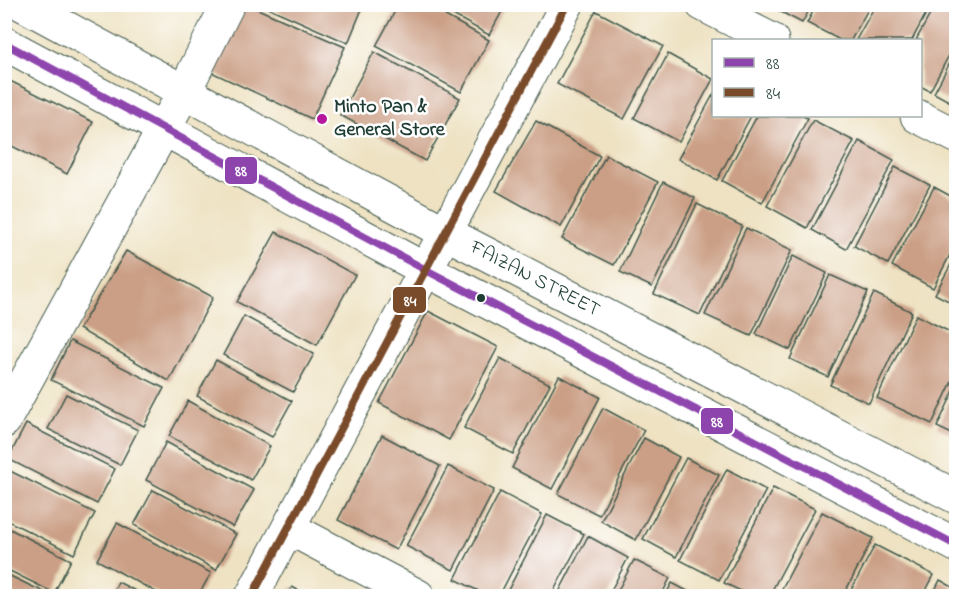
<svg xmlns="http://www.w3.org/2000/svg" width="961" height="601" viewBox="0 0 961 601" font-family="'Indie Flower',sans-serif">
<style>
.building{fill:#cb9f85}
.lines{fill:none;stroke-linecap:round;stroke-linejoin:round}
.minor-casing{stroke:#3e5649;stroke-width:35}
.tertiary-casing{stroke:#3e5649;stroke-width:35}
.minor{stroke:#fff;stroke-width:33}
.tertiary{stroke:#fff;stroke-width:33}
.bus-1-casing{stroke:#fff;stroke-width:12}
.bus-2-casing{stroke:#fff;stroke-width:12}
.bus-1{stroke:#8e44ad;stroke-width:8}
.bus-2{stroke:#7a4b2a;stroke-width:8}
.poi-dot{fill:#b5179e;stroke:#fff;stroke-width:2}
.bus-dot{fill:#1f3d34;stroke:#fff;stroke-width:2}
.labels{text-anchor:middle;dominant-baseline:central;stroke-width:5;stroke-linejoin:round;paint-order:stroke}
.poi-label{font-size:20px;font-weight:bold;fill:#1f3d34;stroke:#fff;text-anchor:start}
.street-label{font-size:20px;fill:#1f3d34;stroke:#fff}
.line-badge{stroke:#fff;stroke-width:2}
.badge-label{font-size:16px;text-anchor:middle;font-weight:bold;fill:#fff}
</style>
<rect width="100%" height="100%" fill="#fff"/>
<filter id="ink" filterUnits="userSpaceOnUse"><feTurbulence type="fractalNoise" baseFrequency=".0167" numOctaves="2"/><feDisplacementMap in="SourceGraphic" scale="12" xChannelSelector="R" yChannelSelector="G"/><feConvolveMatrix kernelMatrix="1 2 1 2 8 2 1 2 1" color-interpolation-filters="sRGB"/></filter>
<filter id="wash" filterUnits="userSpaceOnUse"><feTurbulence type="fractalNoise" baseFrequency=".008" numOctaves="4" result="noise"/><feDisplacementMap in="SourceGraphic" scale="24" xChannelSelector="R" yChannelSelector="G"/><feGaussianBlur stdDeviation="1.35" result="paint"/><feColorMatrix in="noise" values="0 0 0 0 0 0 0 0 0 0 0 0 0 0 0 0 0 1.4 0 .05"/><feComposite in="paint" operator="in"/></filter>
<g filter="url(#wash)">
<rect width="100%" height="100%" fill="#eee2c2"/>
<g id="blocks">
<g class="building">
<path d="M 246,4 L 345,47 L 312,119 L 211,72 Z"/>
<path d="M 260,4 L 364,4 L 348,43 Z"/>
<path d="M 399,4 L 424,4 L 489,40 L 461,92 L 376,46 Z"/>
<path d="M 433,4 L 506,4 L 489,35 Z"/>
<path d="M 817,4 L 871,4 L 851,40 L 840,40 L 807,23 Z"/>
<path d="M 876,4 L 931,4 L 912,40 L 856,40 Z"/>
<path d="M 936,4 L 956,4 L 956,42 L 930,91 L 920,86 L 920,40 L 916,40 Z"/>
<path d="M 768,5 L 812,5 L 802,23 Z"/>
<path d="M 596,11 L 663,46 L 624,119 L 557,84 Z"/>
<path d="M 956,51 L 956,105 L 934,93 Z"/>
<path d="M 374,52 L 460,98 L 425,161 L 340,115 Z"/>
<path d="M 668,54 L 713,79 L 679,142 L 634,118 Z"/>
<path d="M 4,78 L 93,122 L 67,174 L 4,142 Z"/>
<path d="M 714,93 L 714,116 L 751,116 L 717,180 L 678,159 Z"/>
<path d="M 757,116 L 802,116 L 808,118 L 762,203 L 722,181 Z"/>
<path d="M 813,120 L 854,141 L 807,228 L 767,206 Z"/>
<path d="M 536,121 L 600,156 L 561,227 L 496,191 Z"/>
<path d="M 859,141 L 894,160 L 846,249 L 812,230 Z"/>
<path d="M 606,155 L 658,182 L 614,265 L 562,239 Z"/>
<path d="M 895,167 L 930,185 L 888,264 L 854,246 Z"/>
<path d="M 663,182 L 695,198 L 652,287 L 620,272 Z"/>
<path d="M 934,187 L 956,199 L 956,243 L 933,288 L 892,266 Z"/>
<path d="M 697,204 L 742,226 L 700,315 L 654,294 Z"/>
<path d="M 746,228 L 792,250 L 751,336 L 705,315 Z"/>
<path d="M 276,232 L 355,275 L 317,345 L 237,302 Z"/>
<path d="M 126,251 L 213,297 L 169,381 L 79,329 Z"/>
<path d="M 956,255 L 956,305 L 935,294 Z"/>
<path d="M 793,256 L 827,273 L 790,350 L 756,334 Z"/>
<path d="M 830,275 L 868,292 L 828,377 L 790,359 Z"/>
<path d="M 874,293 L 912,312 L 869,403 L 830,385 Z"/>
<path d="M 428,311 L 498,347 L 449,440 L 379,403 Z"/>
<path d="M 916,315 L 956,335 L 956,373 L 932,424 L 877,398 Z"/>
<path d="M 244,316 L 314,354 L 293,392 L 223,355 Z"/>
<path d="M 70,341 L 164,388 L 144,426 L 51,380 Z"/>
<path d="M 500,358 L 550,384 L 513,454 L 464,428 Z"/>
<path d="M 216,360 L 292,401 L 272,437 L 197,396 Z"/>
<path d="M 559,376 L 600,397 L 552,489 L 512,468 Z"/>
<path d="M 956,386 L 956,436 L 937,427 Z"/>
<path d="M 66,394 L 138,430 L 120,465 L 48,429 Z"/>
<path d="M 188,401 L 270,446 L 251,480 L 169,436 Z"/>
<path d="M 603,408 L 644,430 L 599,515 L 558,494 Z"/>
<path d="M 26,424 L 115,469 L 97,504 L 8,459 Z"/>
<path d="M 382,435 L 440,466 L 396,550 L 338,520 Z"/>
<path d="M 644,438 L 679,457 L 636,540 L 601,521 Z"/>
<path d="M 166,442 L 254,490 L 233,527 L 146,480 Z"/>
<path d="M 686,458 L 719,475 L 676,557 L 643,539 Z"/>
<path d="M 448,466 L 494,490 L 453,570 L 406,546 Z"/>
<path d="M 4,468 L 95,513 L 74,554 L 4,519 Z"/>
<path d="M 727,469 L 766,490 L 719,580 L 680,560 Z"/>
<path d="M 773,488 L 815,509 L 769,596 L 751,596 L 724,583 Z"/>
<path d="M 153,490 L 236,534 L 216,570 L 134,525 Z"/>
<path d="M 500,492 L 542,514 L 499,596 L 488,596 L 455,579 Z"/>
<path d="M 822,512 L 873,538 L 843,596 L 778,596 Z"/>
<path d="M 547,515 L 584,534 L 551,596 L 505,596 Z"/>
<path d="M 117,523 L 211,573 L 198,596 L 163,596 L 97,560 Z"/>
<path d="M 4,526 L 71,560 L 54,593 L 4,568 Z"/>
<path d="M 588,536 L 628,558 L 608,596 L 557,596 Z"/>
<path d="M 875,545 L 934,575 L 923,596 L 848,596 Z"/>
<path d="M 634,560 L 670,578 L 661,596 L 615,596 Z"/>
<path d="M 4,573 L 52,596 L 4,596 Z"/>
<path d="M 940,580 L 956,589 L 956,596 L 932,596 Z"/>
<path d="M 118,582 L 145,596 L 111,596 Z"/>
<path d="M 672,583 L 697,596 L 665,596 Z"/>
<path d="M 292,587 L 309,596 L 287,596 Z"/>
</g>
</g>
</g>
<g filter="url(#ink)">
<use href="#blocks" fill-opacity="0" stroke="#3e5649" stroke-width="1.5"/>
<g class="lines">
<defs>
<g id="minor">
<path d="M 702,4 L 772,40"/>
<path d="M 917,116 L 956,136"/>
<path d="M 4,421 L 184,92 L 228,4"/>
<path d="M 289,528 L 418,596"/>
<path d="M 252,596 L 567,4"/>
</g>
<g id="tertiary">
<path id="s1" d="M 22,4 L 446,233 L 956,497"/>
<path d="M 4,43 L 426,270 L 956,545"/>
</g>
</defs>
<use href="#minor" class="minor-casing"/>
<use href="#tertiary" class="tertiary-casing"/>
<use href="#minor" class="minor"/>
<use href="#tertiary" class="tertiary"/>
<defs>
<path id="bus-1" d="M 4,43 L 426,270 L 956,545"/>
<path id="bus-2" d="M 252,596 L 567,4"/>
</defs>
<use href="#bus-1" class="bus-1-casing"/>
<use href="#bus-2" class="bus-2-casing"/>
<use href="#bus-1" class="bus-1"/>
<use href="#bus-2" class="bus-2"/>
</g>
</g>
<circle class="poi-dot" cx="322" cy="119" r="6"/>
<circle class="bus-dot" cx="481" cy="298" r="5"/>
<g class="labels">
<g class="poi-label">
<text x="334" y="107">Minto Pan &amp;<tspan x="334" dy="23">General Store</tspan></text>
</g>
<g class="street-label">
<text stroke="none"><textPath href="#s1" startOffset="582">FAIZAN STREET</textPath></text>
</g>
</g>
<g class="line-badge">
<rect x="224" y="156" width="34" height="29" rx="6" fill="#8e44ad"/>
<rect x="392" y="286" width="35" height="28" rx="6" fill="#7a4b2a"/>
<rect x="700" y="407" width="34" height="28" rx="6" fill="#8e44ad"/>
</g>
<g class="badge-label">
<text x="241" y="176">88</text>
<text x="410" y="306">84</text>
<text x="717" y="427">88</text>
</g>
<rect width="961" height="601" fill="none" stroke="#fff" stroke-width="24"/>
<rect x="712" y="39" width="210" height="78" fill="#ffffff" stroke="#a5b1ae" stroke-width="1.5"/>
<rect x="724" y="58" width="30" height="9" fill="#8e44ad" stroke="#a5b1ae" stroke-width="1.5"/>
<text x="766" y="69" font-size="18" fill="#1f3d34">88</text>
<rect x="724" y="88" width="30" height="9" fill="#7a4b2a" stroke="#a5b1ae" stroke-width="1.5"/>
<text x="766" y="99" font-size="18" fill="#1f3d34">84</text>
</svg>
